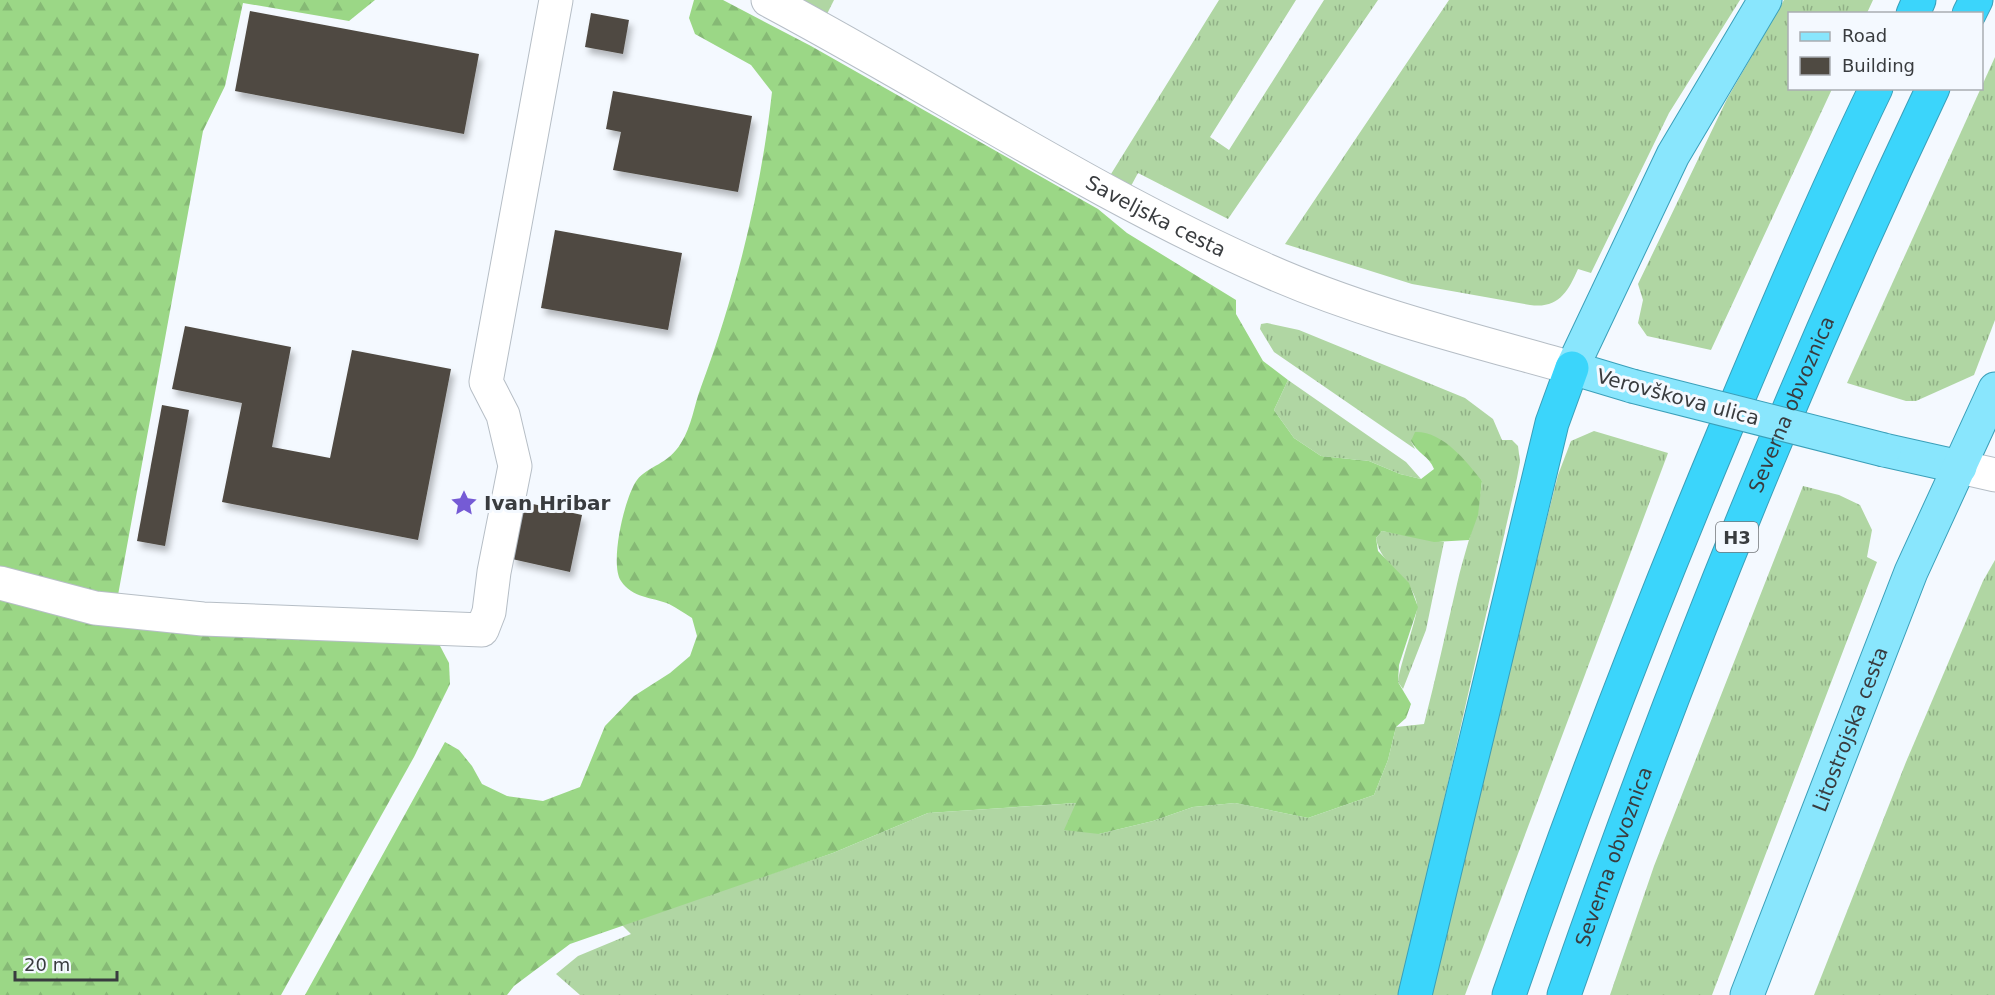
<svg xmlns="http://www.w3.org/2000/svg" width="1995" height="995" viewBox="0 0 1995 995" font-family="'DejaVu Sans',sans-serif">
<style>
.grass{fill:url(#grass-tufts)}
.forest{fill:url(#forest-firs)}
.building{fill:#4f4a42;filter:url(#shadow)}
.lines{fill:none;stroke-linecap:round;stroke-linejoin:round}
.minor-casing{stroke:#b6bec6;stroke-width:35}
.major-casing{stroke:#3a9fb9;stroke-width:35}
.highway-casing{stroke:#3a9fb9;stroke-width:35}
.minor{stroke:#fff;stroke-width:33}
.major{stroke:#89e6fd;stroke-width:33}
.highway{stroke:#3bd5fb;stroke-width:33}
.major-bridge-casing{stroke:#3a9fb9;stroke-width:35;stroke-linecap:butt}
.major-bridge{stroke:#89e6fd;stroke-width:33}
.labels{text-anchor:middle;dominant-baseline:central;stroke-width:6;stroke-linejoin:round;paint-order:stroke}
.shield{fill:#f4f9ff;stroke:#717579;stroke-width:1.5}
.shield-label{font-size:18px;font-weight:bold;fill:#393c3f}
.street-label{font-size:20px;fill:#393c3f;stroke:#f4f9ff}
.poi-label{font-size:20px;font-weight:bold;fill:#393c3f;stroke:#f4f9ff;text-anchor:start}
</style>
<defs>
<pattern id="grass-tufts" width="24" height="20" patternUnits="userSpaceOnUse" patternTransform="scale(1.5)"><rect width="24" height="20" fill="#b0d6a3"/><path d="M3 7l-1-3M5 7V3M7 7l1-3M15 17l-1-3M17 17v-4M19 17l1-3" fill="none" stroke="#90af86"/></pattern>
<pattern id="forest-firs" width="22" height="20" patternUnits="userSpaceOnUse" patternTransform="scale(1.5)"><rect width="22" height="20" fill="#9bd786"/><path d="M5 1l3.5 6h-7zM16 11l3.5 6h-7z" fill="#86b975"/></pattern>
<filter id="shadow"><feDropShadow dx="3.5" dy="6" stdDeviation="3" flood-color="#0004"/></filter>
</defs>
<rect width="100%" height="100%" fill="#f4f9ff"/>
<g class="grass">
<path d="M 801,0 L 834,0 L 827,14 Z"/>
<path d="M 1219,0 L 1296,0 L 1210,137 L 1229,150 L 1324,0 L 1378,0 L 1228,219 L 1138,173 L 1131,186 L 1111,174 Z"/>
<path d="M 1449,0 L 1740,0 L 1669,113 L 1591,273 L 1578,269 C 1568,292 1558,309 1530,305 L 1412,284 L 1285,244 Z"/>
<path d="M 1784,0 L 1873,0 L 1867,13 L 1790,14 L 1790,88 L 1832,89 L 1711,350 L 1647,336 L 1638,323 L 1643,300 L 1638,284 L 1727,99 Z"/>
<path d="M 1995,57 L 1995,320 L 1974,375 L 1916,401 L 1906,401 L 1847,383 Z"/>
<path d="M 1267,323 L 1299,330 L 1465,398 L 1493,419 L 1502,440 L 1512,440 L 1518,446 L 1520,462 L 1517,478 L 1400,995 L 580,995 L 556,974 L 578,956 L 631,934 L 621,924 L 833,853 L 928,813 L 1077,803 L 1099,834 L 1153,821 L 1193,807 L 1235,803 L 1308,818 L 1374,795 L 1388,760 L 1396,727 L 1424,724 C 1436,677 1446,631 1457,584 C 1465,549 1478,517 1482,481 L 1411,441 L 1415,449 L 1274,352 L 1260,329 L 1261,324 Z"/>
<path d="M 1288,380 L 1406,462 L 1421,479 L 1400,474 L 1369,461 L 1321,456 L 1294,438 L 1274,410 Z"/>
<path d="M 1594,431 L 1668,453 L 1465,995 L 1432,995 L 1480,784 L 1558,475 L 1571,441 Z"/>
<path d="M 1803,486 L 1839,495 L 1860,505 L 1872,530 L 1867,557 L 1877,562 L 1712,995 L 1610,995 L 1654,866 Z"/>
<path d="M 1382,531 L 1444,542 L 1426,630 L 1403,689 L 1398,682 C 1400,663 1419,614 1417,604 C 1411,574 1380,566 1376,538 Z"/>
<path d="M 1995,560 L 1995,995 L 1814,995 L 1906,762 L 1983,581 Z"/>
</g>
<g class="forest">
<path d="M 0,0 L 375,0 L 349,21 L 243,3 L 225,86 L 203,131 L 118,595 L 105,598 L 0,572 Z"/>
<path d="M 694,0 L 723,0 L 811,46 L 1098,209 L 1127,233 L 1236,300 L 1236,314 L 1263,361 L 1288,380 L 1274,410 L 1294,438 L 1321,456 L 1369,461 L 1400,474 L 1421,479 L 1434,469 C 1429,456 1417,453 1411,441 L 1415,432 C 1443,431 1466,461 1482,481 L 1478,515 L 1469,540 L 1434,542 L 1382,531 L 1376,538 L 1378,551 L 1409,583 L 1418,607 L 1399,665 L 1398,682 L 1411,704 L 1406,718 L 1396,727 L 1388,760 L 1374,795 L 1308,818 L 1235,803 L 1193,807 L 1153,821 L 1099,834 L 1064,830 L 1076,803 L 928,813 L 833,853 L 570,944 L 514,986 L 507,995 L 305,995 L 445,742 L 459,750 L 472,766 L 482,784 L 507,796 L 543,801 L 580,787 L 605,726 L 634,696 L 670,673 L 690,656 L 697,636 L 692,618 C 684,613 677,608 669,604 C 652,597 632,598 621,581 C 609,563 625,496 637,480 C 649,465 668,465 681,443 C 692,426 694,405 701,387 C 736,293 761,192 772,92 L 751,65 L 695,34 L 689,18 Z"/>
<path d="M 0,595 L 439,644 L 449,663 L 450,684 L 414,757 L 281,995 L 0,995 Z"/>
</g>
<g class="building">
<path d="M 250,11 L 479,54 L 464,134 L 235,91 Z"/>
<path d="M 591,13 L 629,20 L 623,54 L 585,47 Z"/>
<path d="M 613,91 L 752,116 L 738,192 L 613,170 L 621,132 L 606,129 Z"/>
<path d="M 555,230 L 682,253 L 668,330 L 541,308 Z"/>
<path d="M 185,326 L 291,347 L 272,447 L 330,458 L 352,350 L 451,369 L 418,540 L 222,502 L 242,403 L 172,389 Z"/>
<path d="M 162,405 L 189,410 L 165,546 L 137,541 Z"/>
<path d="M 524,502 L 582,515 L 570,572 L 512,559 Z"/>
</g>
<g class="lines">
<defs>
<g id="minor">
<path id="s1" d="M 768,0 C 934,88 1093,194 1266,270 C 1363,313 1469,339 1572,368"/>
<path d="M 1960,467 L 1995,475"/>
<path d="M 0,583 L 95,608 L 203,619 L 482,630 L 489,612 L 494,572 L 515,466 L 503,415 L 486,382 L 556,0"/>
</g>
<g id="major">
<path d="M 1632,386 L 1572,368 L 1673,155 L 1765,0"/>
<path d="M 1884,450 L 1960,467"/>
<path id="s2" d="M 1747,995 L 1911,572 L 1995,389"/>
</g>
<g id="highway">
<path d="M 1913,14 L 1919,0"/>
<path d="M 1969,14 L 1976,0"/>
<path d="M 1415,995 L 1552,423 L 1572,368"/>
<path d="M 1509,995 C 1574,806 1646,619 1723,435 C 1772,318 1821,202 1876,88"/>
<path id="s3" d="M 1564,995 C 1671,687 1793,383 1933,88"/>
</g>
</defs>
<use href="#minor" class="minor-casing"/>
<use href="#major" class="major-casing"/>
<use href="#highway" class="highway-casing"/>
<use href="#minor" class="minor"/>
<use href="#major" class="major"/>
<use href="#highway" class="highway"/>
<defs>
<path id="major-bridge" d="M 1632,386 L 1884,450"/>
</defs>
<use href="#major-bridge" class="major-bridge-casing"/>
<use href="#major-bridge" class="major-bridge"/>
</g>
<defs>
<symbol id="sight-bare" viewBox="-9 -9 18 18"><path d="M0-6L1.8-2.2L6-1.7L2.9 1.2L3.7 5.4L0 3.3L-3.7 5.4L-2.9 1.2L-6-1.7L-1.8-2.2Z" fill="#755bd5" stroke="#f4f9ff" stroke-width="2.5" paint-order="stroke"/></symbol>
</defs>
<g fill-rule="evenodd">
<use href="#sight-bare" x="445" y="484" width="38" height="38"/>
</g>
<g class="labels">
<rect class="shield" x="1716" y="522" width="42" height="30" rx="4.5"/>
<g class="shield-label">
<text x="1737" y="537">H3</text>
</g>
<g class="street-label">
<text stroke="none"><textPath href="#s1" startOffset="444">Saveljska cesta</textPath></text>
<text transform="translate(1678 397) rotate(15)">Verovškova ulica</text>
<text stroke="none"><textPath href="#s3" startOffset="633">Severna obvoznica</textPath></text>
<text stroke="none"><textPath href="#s2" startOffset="285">Litostrojska cesta</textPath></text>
<text stroke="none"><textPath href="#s3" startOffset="147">Severna obvoznica</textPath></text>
</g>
<g class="poi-label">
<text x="484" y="503">Ivan Hribar</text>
</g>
</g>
<rect x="1788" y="12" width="195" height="78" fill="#f4f9ff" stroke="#a9adb2" stroke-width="1.5"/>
<rect x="1800" y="32" width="30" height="9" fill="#89e6fd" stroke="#a9adb2" stroke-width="1.5"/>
<text x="1842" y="42" font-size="18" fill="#393c3f">Road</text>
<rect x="1800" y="57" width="30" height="18" fill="#4f4a42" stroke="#a9adb2" stroke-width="1.5"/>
<text x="1842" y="72" font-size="18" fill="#393c3f">Building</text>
<path d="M15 971v9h102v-9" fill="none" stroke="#393c3f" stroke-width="3"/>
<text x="24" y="971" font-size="18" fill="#393c3f" stroke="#f4f9ff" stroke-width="4.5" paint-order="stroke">20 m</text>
</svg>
